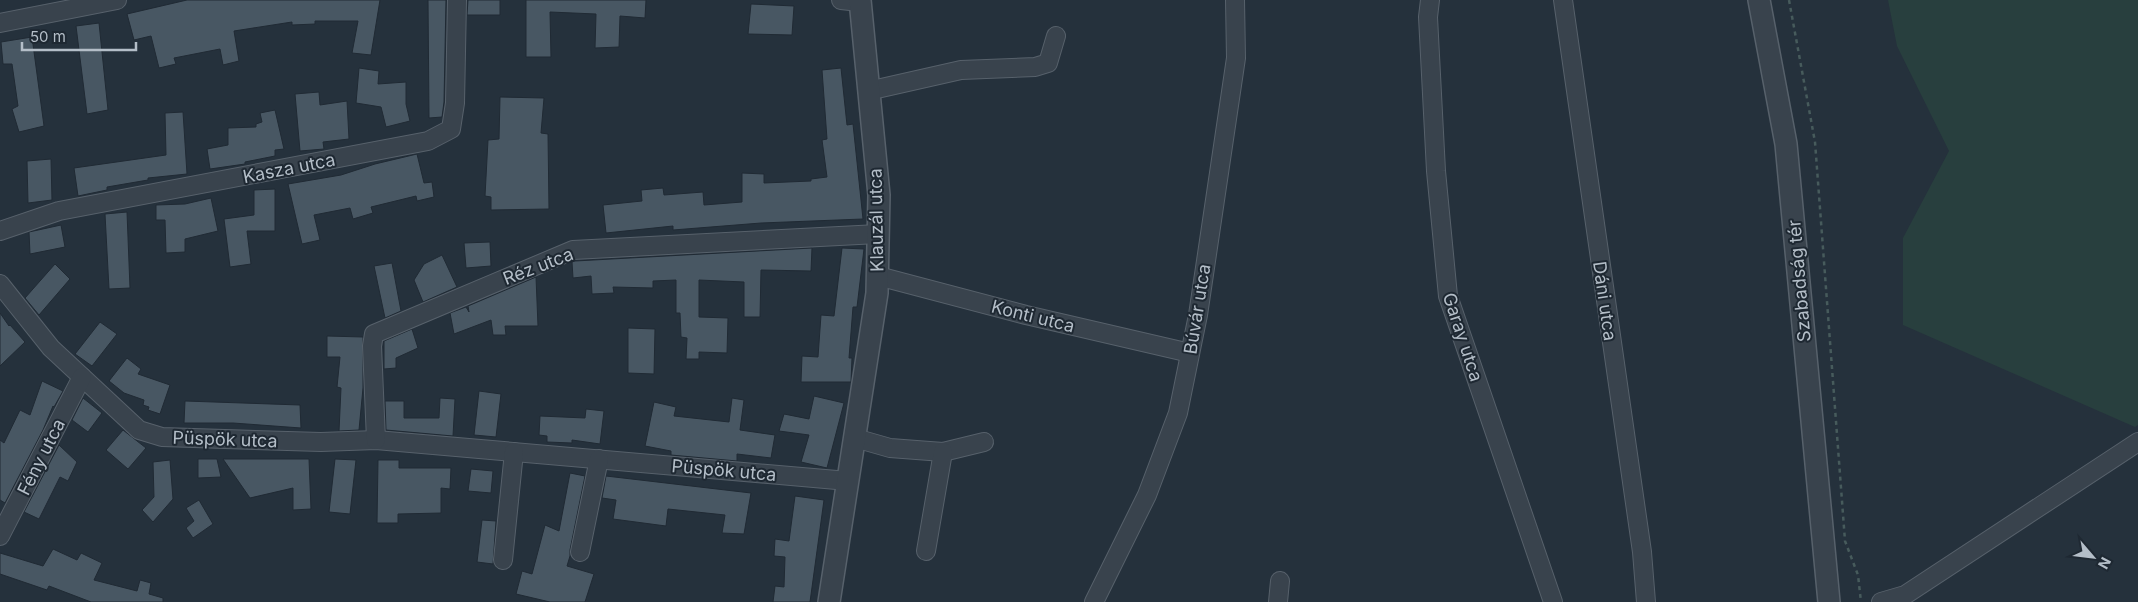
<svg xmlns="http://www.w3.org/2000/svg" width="2138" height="602" viewBox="0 0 2138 602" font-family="Inter,sans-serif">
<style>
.green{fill:#283f3e}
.building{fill:#485763;stroke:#202a34}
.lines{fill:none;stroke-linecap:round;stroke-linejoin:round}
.minor-casing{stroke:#57616b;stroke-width:20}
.tertiary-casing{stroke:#57616b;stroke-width:24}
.path{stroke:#475b5c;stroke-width:2.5;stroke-dasharray:4 4;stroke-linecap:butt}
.minor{stroke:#39434d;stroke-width:18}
.tertiary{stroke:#39434d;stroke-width:21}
.labels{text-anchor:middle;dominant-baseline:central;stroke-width:4;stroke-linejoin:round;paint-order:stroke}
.street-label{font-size:18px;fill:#b4bec8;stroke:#1e2832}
</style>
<rect width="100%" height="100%" fill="#25313c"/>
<path class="green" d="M 1888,0 L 2138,0 L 2138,425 L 2135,427 L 1903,325 L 1903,238 L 1949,151 L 1897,46 Z"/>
<g class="building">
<path d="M 187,0 L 380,0 L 371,55 L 352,53 L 358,21 L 315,21 L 315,24 L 292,25 L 292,22 L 234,31 L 239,61 L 223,65 L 220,49 L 174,58 L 176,64 L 159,68 L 151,36 L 134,40 L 127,14 Z"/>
<path d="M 428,0 L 446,0 L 444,102 L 442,117 L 429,118 Z"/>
<path d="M 468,0 L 500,0 L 500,15 L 467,15 Z"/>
<path d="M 526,0 L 646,0 L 645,18 L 620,16 L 619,47 L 595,48 L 596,14 L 550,12 L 551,57 L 526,57 Z"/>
<path d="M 751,4 L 794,6 L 792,35 L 748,34 Z"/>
<path d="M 99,23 L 108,110 L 87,114 L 76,26 Z"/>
<path d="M 32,37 L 44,126 L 19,132 L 12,109 L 18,106 L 12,64 L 3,64 L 1,42 Z"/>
<path d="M 359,68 L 379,71 L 378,84 L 406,82 L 406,104 L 410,121 L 386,127 L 381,107 L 356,103 Z"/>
<path d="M 841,68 L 847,125 L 853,124 L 863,219 L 761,223 L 673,230 L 673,226 L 606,233 L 603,205 L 642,201 L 641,190 L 663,188 L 664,195 L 703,192 L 704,205 L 742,202 L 742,173 L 764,174 L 764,183 L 811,181 L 811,179 L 827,177 L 822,140 L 827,139 L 822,70 Z"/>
<path d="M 319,92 L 320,105 L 347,101 L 349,139 L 323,142 L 324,149 L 300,151 L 295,94 Z"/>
<path d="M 500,97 L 544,98 L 541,133 L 548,134 L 549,209 L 491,210 L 491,197 L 485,196 L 488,140 L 499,139 Z"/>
<path d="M 275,110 L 284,149 L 275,150 L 275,156 L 245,162 L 245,164 L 210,169 L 207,149 L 228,145 L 228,128 L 256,127 L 256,124 L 262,122 L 260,113 Z"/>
<path d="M 183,112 L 187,174 L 148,178 L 148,180 L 107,187 L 107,190 L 78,196 L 74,168 L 166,155 L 165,113 Z"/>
<path d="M 417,154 L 424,183 L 432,182 L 434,197 L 417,201 L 416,196 L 371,207 L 373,213 L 353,219 L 350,208 L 314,215 L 320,240 L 302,244 L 288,184 L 341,175 L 375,164 Z"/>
<path d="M 51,159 L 52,200 L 28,203 L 27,161 Z"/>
<path d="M 275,189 L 275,231 L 247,231 L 251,264 L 230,267 L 224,219 L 254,215 L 254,190 Z"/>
<path d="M 211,198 L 218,231 L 185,239 L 185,252 L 166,253 L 165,220 L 156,220 L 156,205 L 185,204 Z"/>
<path d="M 127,212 L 130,288 L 109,289 L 105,214 Z"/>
<path d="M 61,225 L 65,247 L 30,254 L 29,232 Z"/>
<path d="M 490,242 L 491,266 L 466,268 L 464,243 Z"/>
<path d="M 812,248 L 811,271 L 761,270 L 760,317 L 744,317 L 744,282 L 699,280 L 699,317 L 728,318 L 727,353 L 699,352 L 699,359 L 686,359 L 687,338 L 681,337 L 680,313 L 676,313 L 676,280 L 653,281 L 653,288 L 613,287 L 614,293 L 592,294 L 591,276 L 573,278 L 572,262 L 575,261 Z"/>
<path d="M 842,248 L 864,249 L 857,307 L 853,307 L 849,358 L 852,358 L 851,382 L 801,382 L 802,356 L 818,357 L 821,315 L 834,316 Z"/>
<path d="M 442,255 L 457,287 L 423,302 L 414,280 L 424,264 Z"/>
<path d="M 392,263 L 401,311 L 385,318 L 374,266 Z"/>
<path d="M 55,264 L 70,279 L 39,315 L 25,298 Z"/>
<path d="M 536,277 L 538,326 L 505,326 L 506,335 L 493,335 L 491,320 L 454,334 L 450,313 L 466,307 L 469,312 L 468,306 Z"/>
<path d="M 0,313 L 9,326 L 10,325 L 25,342 L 0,366 Z"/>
<path d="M 100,322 L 117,334 L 92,366 L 75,354 Z"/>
<path d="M 628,328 L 655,329 L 654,374 L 628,373 Z"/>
<path d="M 412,329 L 418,348 L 396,358 L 396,368 L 384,369 L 384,341 Z"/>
<path d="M 327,336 L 363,337 L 363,388 L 359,430 L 339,431 L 341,388 L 337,387 L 340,357 L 327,357 Z"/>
<path d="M 127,358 L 141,369 L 138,374 L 170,385 L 160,414 L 148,410 L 149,407 L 143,405 L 144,400 L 124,393 L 109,381 Z"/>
<path d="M 42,381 L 63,391 L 54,407 L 53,406 L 43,430 L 5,503 L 0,500 L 0,440 L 4,443 L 20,410 L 30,415 Z"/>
<path d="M 479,391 L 501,394 L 496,437 L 474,435 Z"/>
<path d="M 814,396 L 844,403 L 827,468 L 801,462 L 809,435 L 779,431 L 784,414 L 809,419 Z"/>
<path d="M 83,398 L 102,413 L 88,432 L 72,420 Z"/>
<path d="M 440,398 L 455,399 L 453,436 L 386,430 L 385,401 L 404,401 L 404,418 L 439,418 Z"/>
<path d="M 732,398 L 744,400 L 740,430 L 775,435 L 771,458 L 737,454 L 737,461 L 671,455 L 671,451 L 645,446 L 654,402 L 676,407 L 674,416 L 729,422 Z"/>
<path d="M 185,401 L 300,405 L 301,428 L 233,423 L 184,423 Z"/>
<path d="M 586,409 L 604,411 L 600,444 L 572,440 L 572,443 L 547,442 L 547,436 L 539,435 L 540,416 L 585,418 Z"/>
<path d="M 123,430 L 146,448 L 128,469 L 106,450 Z"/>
<path d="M 59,445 L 77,462 L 68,481 L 60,477 L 39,519 L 24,512 Z"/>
<path d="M 198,459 L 217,459 L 221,477 L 198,478 Z"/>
<path d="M 223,459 L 309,459 L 311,509 L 293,510 L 293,488 L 250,498 Z"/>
<path d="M 335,459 L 356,460 L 350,514 L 329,512 Z"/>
<path d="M 170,460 L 173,499 L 153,522 L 142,510 L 154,497 L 153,462 Z"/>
<path d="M 378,460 L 399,460 L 399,468 L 451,468 L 450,489 L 441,488 L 441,513 L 398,514 L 398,523 L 377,523 Z"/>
<path d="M 471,469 L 493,471 L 491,493 L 468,491 Z"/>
<path d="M 570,473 L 585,476 L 570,550 L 570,556 L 567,566 L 594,574 L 585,602 L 550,602 L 516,594 L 522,571 L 532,574 L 545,525 L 559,531 Z"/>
<path d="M 606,476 L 751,493 L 744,534 L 722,533 L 725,515 L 668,509 L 666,526 L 613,519 L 616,500 L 602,498 Z"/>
<path d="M 795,496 L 824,500 L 810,602 L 773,602 L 775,586 L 784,587 L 785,557 L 774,556 L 775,539 L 789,541 Z"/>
<path d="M 199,500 L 213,524 L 193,538 L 186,528 L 194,521 L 186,508 Z"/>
<path d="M 482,520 L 496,521 L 493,564 L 477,562 Z"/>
<path d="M 53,549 L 77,560 L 81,553 L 102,563 L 94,580 L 137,591 L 140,580 L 151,583 L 149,594 L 163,598 L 163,602 L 91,602 L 49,586 L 47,590 L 0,574 L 0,553 L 43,566 Z"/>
</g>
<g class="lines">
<defs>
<g id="minor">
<path d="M 841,0 L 860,2"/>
<path d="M 1430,0 L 1428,17 L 1436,171 L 1448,296 L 1553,602"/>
<path d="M 1563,0 L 1642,552 L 1646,602"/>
<path d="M 0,23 L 117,0"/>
<path d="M 868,91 L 961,70 L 1035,67 L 1048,63 L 1056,36"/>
<path d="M 0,231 L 59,211 L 428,141 L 451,129 L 455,103 L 457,0"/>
<path d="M 878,276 L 1026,315 L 1190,353"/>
<path d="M 0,284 L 51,348 L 139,430 L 162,437 L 321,442 L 376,440 L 848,481"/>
<path d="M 855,438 L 890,448 L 943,452 L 984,442"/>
<path d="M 376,440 L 372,346 L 374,334 L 573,250 L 878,234"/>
<path d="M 0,536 L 82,377"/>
<path d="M 926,551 L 943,452"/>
<path d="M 580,552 L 599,459"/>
<path d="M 503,560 L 514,452"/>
<path d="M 1094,602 L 1147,495 L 1178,413 L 1198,315 L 1236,58 L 1235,0"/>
<path d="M 1278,602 L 1280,581"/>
<path d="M 1881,602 L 1905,595 L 2138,442"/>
</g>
<g id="tertiary">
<path d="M 1759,0 L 1786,144 L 1829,602"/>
<path d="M 829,602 L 877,293 L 879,195 L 860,0"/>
</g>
</defs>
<use href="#minor" class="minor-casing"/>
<use href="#tertiary" class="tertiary-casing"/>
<path class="path" d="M 1789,0 L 1815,142 L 1845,541 L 1858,575 L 1861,602"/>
<use href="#minor" class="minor"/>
<use href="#tertiary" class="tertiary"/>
</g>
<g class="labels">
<g class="street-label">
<text transform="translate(289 168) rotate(-11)">Kasza utca</text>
<text transform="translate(876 220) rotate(-91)">Klauzál utca</text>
<text transform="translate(538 266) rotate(-21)">Réz utca</text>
<text transform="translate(1799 281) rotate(-95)">Szabadság tér</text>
<text transform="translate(1605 301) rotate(82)">Dáni utca</text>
<text transform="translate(1197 309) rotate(-81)">Búvár utca</text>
<text transform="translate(1033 316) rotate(14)">Konti utca</text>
<text transform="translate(1463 337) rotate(72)">Garay utca</text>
<text transform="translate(225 439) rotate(2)">Püspök utca</text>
<text transform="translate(41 457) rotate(-63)">Fény utca</text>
<text transform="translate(724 470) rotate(5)">Püspök utca</text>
</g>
</g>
<g transform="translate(2093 557) rotate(118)" stroke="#1e2832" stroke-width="4" paint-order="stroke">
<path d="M0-4L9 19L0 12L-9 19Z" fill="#b4bec8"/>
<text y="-8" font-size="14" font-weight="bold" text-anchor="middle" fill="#b4bec8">N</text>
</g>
<path d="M22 42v8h114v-8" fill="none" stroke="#b4bec8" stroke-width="2.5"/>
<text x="30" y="42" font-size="15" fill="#b4bec8" stroke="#1e2832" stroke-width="4" paint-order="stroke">50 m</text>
</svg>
